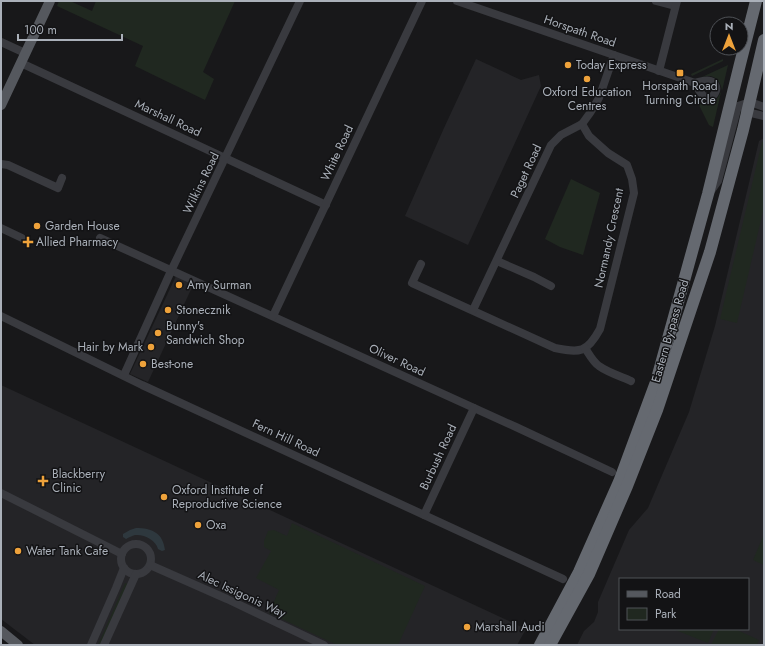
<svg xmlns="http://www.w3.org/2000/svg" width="765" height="646" viewBox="0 0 765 646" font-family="Jost,sans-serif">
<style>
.built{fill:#242427;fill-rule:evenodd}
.green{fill:#202820}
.water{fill:#2e383e}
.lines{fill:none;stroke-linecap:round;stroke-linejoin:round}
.minor{stroke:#393a3f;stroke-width:8}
.major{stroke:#55585e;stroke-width:10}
.highway{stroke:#656970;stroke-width:12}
.poi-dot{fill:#eea23b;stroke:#131315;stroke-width:1.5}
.labels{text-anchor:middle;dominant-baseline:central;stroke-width:3;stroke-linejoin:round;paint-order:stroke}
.street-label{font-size:12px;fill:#aab0b9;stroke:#131315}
.poi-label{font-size:12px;fill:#aab0b9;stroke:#131315;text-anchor:start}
</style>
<rect width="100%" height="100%" fill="#18181a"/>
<g class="built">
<path d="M 476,59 L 521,80 L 539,75 L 541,86 L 468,245 L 405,216 L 444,128 Z"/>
<path d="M 764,138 L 764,645 L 577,645 L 584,631 L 594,622 L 598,612 L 598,602 L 629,530 L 648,508 L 689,412 L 715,326 L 759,141 ZM 620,579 L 748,579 L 748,629 L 620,629 Z"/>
<path d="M 176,276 L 194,283 L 148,382 L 130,374 Z"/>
<path d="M 1,385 L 526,629 L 517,645 L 35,645 L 1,619 Z"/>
</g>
<g class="green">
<path d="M 59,1 L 70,1 L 92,11 L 96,1 L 235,1 L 203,72 L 214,79 L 205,100 L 135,66 L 143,46 L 57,6 Z"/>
<path d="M 723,59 L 723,61 L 692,76 L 691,74 Z"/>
<path d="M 728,65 L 722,91 C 721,81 714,73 703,77 L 702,77 Z"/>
<path d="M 721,92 L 713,127 L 709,125 L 694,95 L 695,94 C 705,105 714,106 721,92 Z"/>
<path d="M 764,141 L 764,207 L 737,323 L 720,319 L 762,142 Z"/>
<path d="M 571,179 L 600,193 L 583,255 L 560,247 L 545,239 Z"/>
<path d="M 292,523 L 425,586 L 398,645 L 337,645 L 269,613 L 279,590 L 256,578 L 271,551 L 264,547 L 264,541 L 268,531 L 274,530 L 287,536 Z"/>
<path d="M 764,534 L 764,565 L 753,560 Z"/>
<path d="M 125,583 L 128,584 L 100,645 L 98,645 Z"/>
<path d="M 673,629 L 714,629 L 708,643 Z"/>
<path d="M 719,629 L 735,629 L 759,640 L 757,645 L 711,645 Z"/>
</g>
<path class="water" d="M 136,528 C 152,528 163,533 165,550 L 162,551 L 158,549 C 156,540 144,534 135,535 C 132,536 129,537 126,539 L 123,537 L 123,534 L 130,530 Z"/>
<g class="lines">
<g class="minor">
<path d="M 457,1 L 695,83 C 699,82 706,79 710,81 C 722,84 715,102 704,96 C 700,94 697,87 695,83"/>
<path d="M 656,1 L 675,6"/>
<path d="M 1,42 L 25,53"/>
<path d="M 21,63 L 326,205"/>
<path d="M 659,71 L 677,1"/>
<path d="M 745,110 L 747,112 L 764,116"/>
<path d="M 1,164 L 8,165 L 58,188 L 62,178"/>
<path d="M 711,191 L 718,181 L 738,106 L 750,102 L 764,107"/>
<path d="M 1,228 L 22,238"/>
<path d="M 100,238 L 516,427 L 612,472"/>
<path d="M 497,261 L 534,277 L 551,286"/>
<path d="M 421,264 L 412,283 L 555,348 C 580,353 587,353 600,329 L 634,193 L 632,179 L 627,165 L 608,153 L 589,136 L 582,124"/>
<path d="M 473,310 L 551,145 L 561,135 L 582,124 L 590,113 L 599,98 L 614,55"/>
<path d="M 1,316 L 142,385 L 563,579"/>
<path d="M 273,316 L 422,1"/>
<path d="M 585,348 C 589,354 593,362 599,366 C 607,372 622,377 631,381"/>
<path d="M 124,375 L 171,271 L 300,1"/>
<path d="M 1,493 L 122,554"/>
<path d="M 424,515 L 474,408"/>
<circle cx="136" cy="559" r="15"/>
<path d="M 150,565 L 227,599 L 324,645"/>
<path d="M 91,645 L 116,588 L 124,568"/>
<path d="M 104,645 L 136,574"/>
</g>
<g class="major">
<path d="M 1,105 L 50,1"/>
<path d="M 1,631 L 18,645"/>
</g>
<g class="highway">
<path d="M 540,645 L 579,572 L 619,482 L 656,382 L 708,194 L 740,64 L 756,1"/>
<path d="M 550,645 L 589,574 L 627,486 L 657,410 L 710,252 L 743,130 L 764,40"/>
</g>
</g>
<g class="poi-dot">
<circle cx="568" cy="65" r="4"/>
<rect x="676" y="69" width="8" height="8" rx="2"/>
<circle cx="587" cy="79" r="4"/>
<circle cx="37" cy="226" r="4"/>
<path d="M26 236h4v4h4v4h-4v4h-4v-4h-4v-4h4z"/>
<circle cx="179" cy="285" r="4"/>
<circle cx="168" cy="310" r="4"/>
<circle cx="158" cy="333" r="4"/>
<circle cx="151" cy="347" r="4"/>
<circle cx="143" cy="364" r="4"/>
<path d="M41 475h4v4h4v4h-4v4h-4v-4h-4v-4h4z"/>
<circle cx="164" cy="497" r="4"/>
<circle cx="198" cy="525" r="4"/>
<circle cx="18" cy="551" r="4"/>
<circle cx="467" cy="627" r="4"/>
</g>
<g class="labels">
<g class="street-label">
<text transform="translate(580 31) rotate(19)">Horspath Road</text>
<text transform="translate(168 118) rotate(25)">Marshall Road</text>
<text transform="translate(337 153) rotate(-65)">White Road</text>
<text transform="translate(526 171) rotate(-65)">Paget Road</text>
<text transform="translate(201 183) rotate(-64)">Wilkins Road</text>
<text transform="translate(609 238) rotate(-78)">Normandy Crescent</text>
<text transform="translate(670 331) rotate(-74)">Eastern By-pass Road</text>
<text transform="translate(397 360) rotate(25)">Oliver Road</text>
<text transform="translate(286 438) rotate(25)">Fern Hill Road</text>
<text transform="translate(438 457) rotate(-65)">Burbush Road</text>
<text transform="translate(242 594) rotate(25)">Alec Issigonis Way</text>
</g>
<g class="poi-label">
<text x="576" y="65">Today Express</text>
<text x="680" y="86" text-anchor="middle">Horspath Road<tspan x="680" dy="14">Turning Circle</tspan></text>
<text x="587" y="92" text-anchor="middle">Oxford Education<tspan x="587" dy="14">Centres</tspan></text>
<text x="45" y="226">Garden House</text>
<text x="36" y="242">Allied Pharmacy</text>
<text x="187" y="285">Amy Surman</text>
<text x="176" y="310">Stonecznik</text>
<text x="166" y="326">Bunny's<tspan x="166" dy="14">Sandwich Shop</tspan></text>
<text x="143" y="347" text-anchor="end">Hair by Mark</text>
<text x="151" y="364">Best-one</text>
<text x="52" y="474">Blackberry<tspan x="52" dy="14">Clinic</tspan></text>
<text x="172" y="490">Oxford Institute of<tspan x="172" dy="14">Reproductive Science</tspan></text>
<text x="206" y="525">Oxa</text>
<text x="26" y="551">Water Tank Cafe</text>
<text x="475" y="627">Marshall Audi</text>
</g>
</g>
<rect width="765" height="646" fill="none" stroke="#aab0b9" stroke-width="4"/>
<rect x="619" y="578" width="130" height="52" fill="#131315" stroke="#4f5257"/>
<rect x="627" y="591" width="20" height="6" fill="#55585e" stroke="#4f5257"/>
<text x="655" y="598" font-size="12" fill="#aab0b9">Road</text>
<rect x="627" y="608" width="20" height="12" fill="#202820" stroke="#4f5257"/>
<text x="655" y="618" font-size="12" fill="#aab0b9">Park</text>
<g transform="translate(729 36)"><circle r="19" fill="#131315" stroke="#4f5257"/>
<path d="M0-3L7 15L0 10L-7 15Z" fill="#eea23b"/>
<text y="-6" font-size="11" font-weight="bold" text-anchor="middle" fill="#aab0b9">N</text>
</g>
<path d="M18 34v6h104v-6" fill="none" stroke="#aab0b9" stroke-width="2"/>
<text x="24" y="34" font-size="12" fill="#aab0b9" stroke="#131315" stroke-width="3" paint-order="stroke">100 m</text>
</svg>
